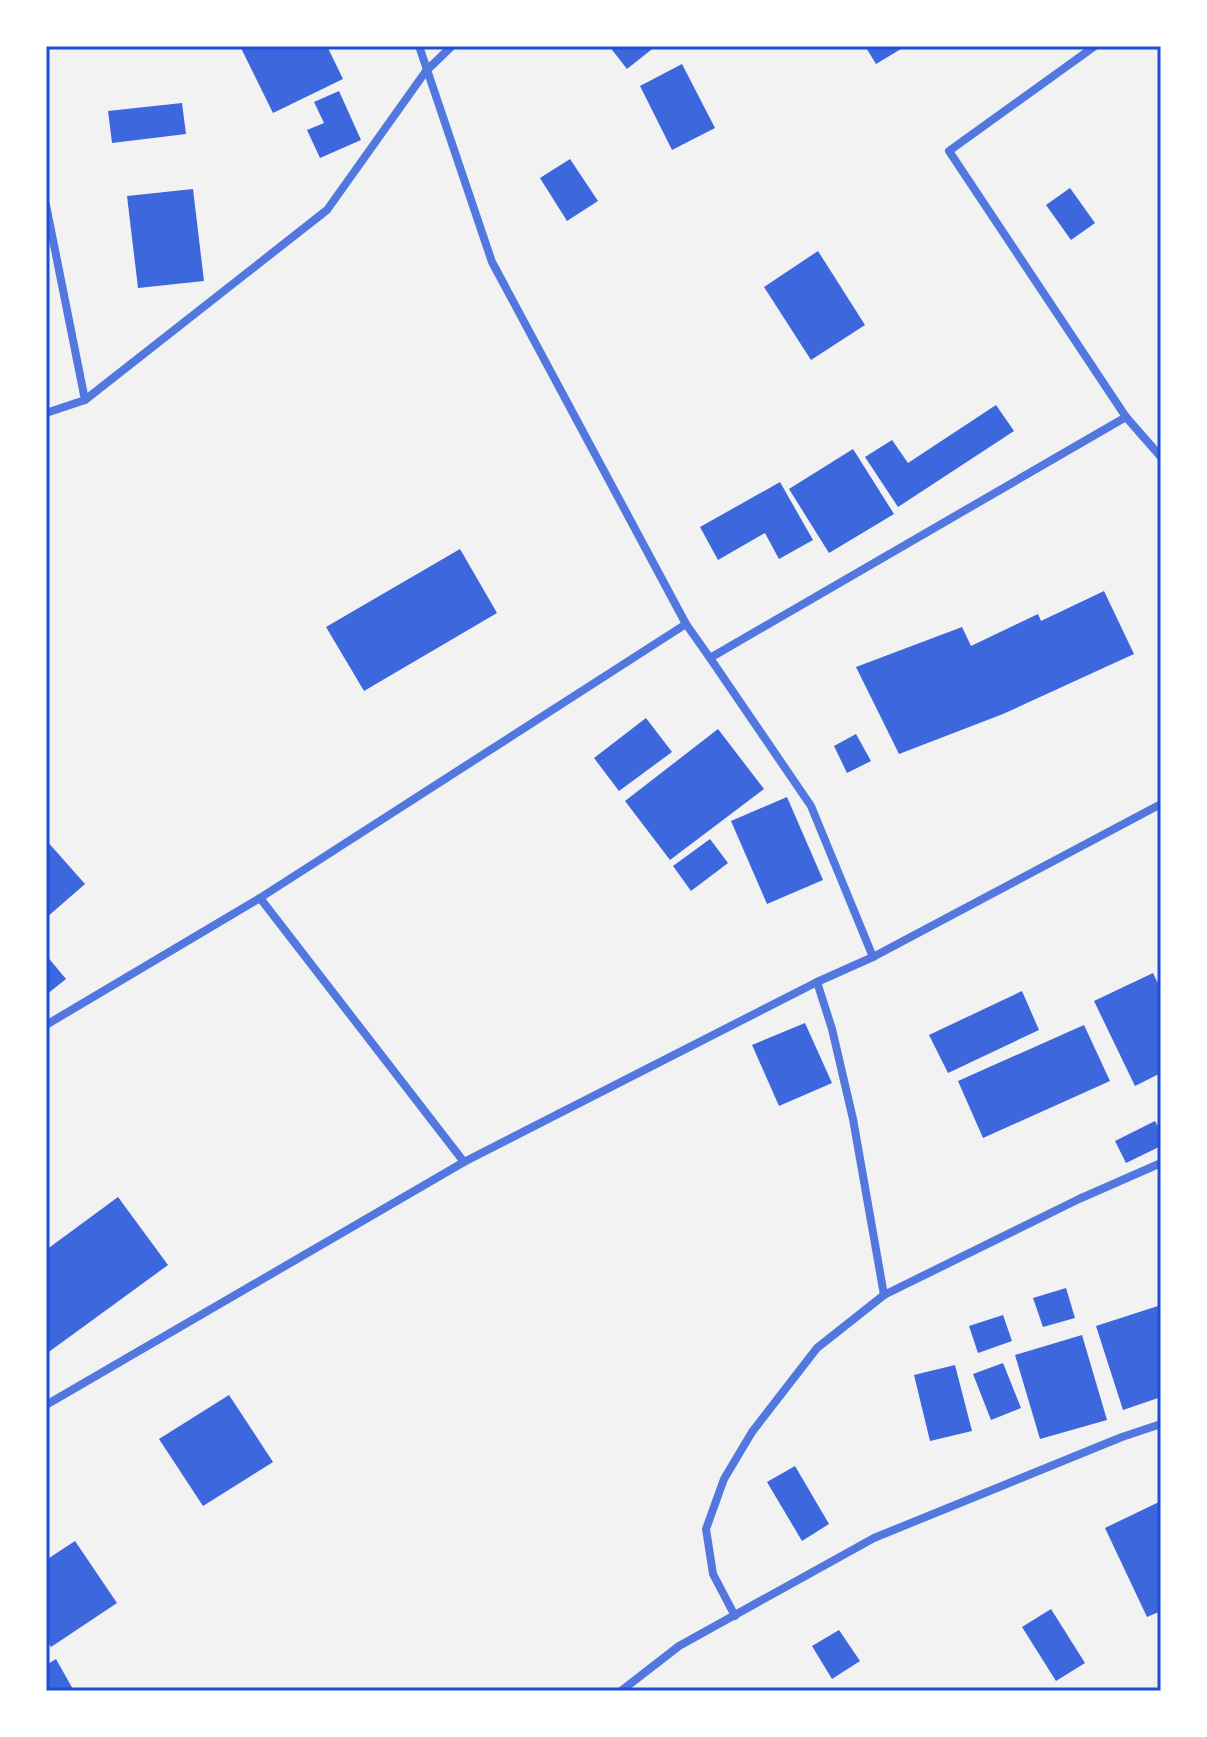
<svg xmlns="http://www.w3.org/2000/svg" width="1207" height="1737" viewBox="0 0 1207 1737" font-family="Montserrat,sans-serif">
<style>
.building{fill:#3d67dc}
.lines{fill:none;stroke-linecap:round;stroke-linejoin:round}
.minor{stroke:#5277de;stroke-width:8}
.neatline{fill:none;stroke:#1d4ed8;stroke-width:3}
</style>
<rect width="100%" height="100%" fill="#f2f2f2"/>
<g class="building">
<path d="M 240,46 L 327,46 L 343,79 L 273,113 Z"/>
<path d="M 609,46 L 656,46 L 627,69 Z"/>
<path d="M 865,46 L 906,46 L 876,64 Z"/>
<path d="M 682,64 L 715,128 L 672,150 L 640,86 Z"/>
<path d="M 339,91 L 361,140 L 320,158 L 307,130 L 324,123 L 314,102 Z"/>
<path d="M 182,103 L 186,134 L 112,143 L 108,111 Z"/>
<path d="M 570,159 L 598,201 L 567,221 L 540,178 Z"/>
<path d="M 1070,188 L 1095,223 L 1071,240 L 1046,205 Z"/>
<path d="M 193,189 L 204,281 L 138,288 L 127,196 Z"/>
<path d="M 818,251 L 865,325 L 811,360 L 764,287 Z"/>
<path d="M 996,405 L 1014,431 L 898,507 L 865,457 L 892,440 L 908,463 Z"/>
<path d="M 853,449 L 894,514 L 829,553 L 789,489 Z"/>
<path d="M 780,482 L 813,540 L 779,559 L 765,533 L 718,560 L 700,527 Z"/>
<path d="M 460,549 L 497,613 L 364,691 L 326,627 Z"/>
<path d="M 1104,591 L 1134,654 L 1003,714 L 899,754 L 856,667 L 962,627 L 971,646 L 1038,614 L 1041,621 Z"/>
<path d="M 646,718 L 672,752 L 619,791 L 594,758 Z"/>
<path d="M 718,729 L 764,789 L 670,860 L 625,801 Z"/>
<path d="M 856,734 L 871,761 L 847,773 L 834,746 Z"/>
<path d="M 787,797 L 823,880 L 767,904 L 731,821 Z"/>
<path d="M 710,839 L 728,863 L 691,891 L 673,866 Z"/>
<path d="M 46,840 L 85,884 L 46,918 Z"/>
<path d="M 46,955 L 66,979 L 46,995 Z"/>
<path d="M 1153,973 L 1161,990 L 1161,1073 L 1135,1086 L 1094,1001 Z"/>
<path d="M 1022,991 L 1039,1030 L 948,1073 L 929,1035 Z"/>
<path d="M 805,1023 L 832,1083 L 779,1106 L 752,1045 Z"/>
<path d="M 1084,1025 L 1110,1081 L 983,1138 L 958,1081 Z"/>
<path d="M 1155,1121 L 1161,1132 L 1161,1146 L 1126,1163 L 1115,1141 Z"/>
<path d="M 118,1197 L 168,1265 L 46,1354 L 46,1250 Z"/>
<path d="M 1066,1288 L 1075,1318 L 1043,1327 L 1033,1298 Z"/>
<path d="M 1161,1305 L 1161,1397 L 1123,1410 L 1096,1326 Z"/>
<path d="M 1003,1315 L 1012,1341 L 978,1353 L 969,1326 Z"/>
<path d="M 1082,1335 L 1107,1420 L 1040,1439 L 1015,1355 Z"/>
<path d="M 1003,1363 L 1021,1408 L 991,1420 L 973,1374 Z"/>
<path d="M 955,1365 L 972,1431 L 930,1441 L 914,1375 Z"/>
<path d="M 229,1395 L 273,1462 L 203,1506 L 159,1439 Z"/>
<path d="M 795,1466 L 829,1524 L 802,1541 L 767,1482 Z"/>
<path d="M 1161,1501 L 1161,1611 L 1147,1617 L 1105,1528 Z"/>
<path d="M 75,1541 L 117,1603 L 51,1647 L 46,1640 L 46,1560 Z"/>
<path d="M 1051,1609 L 1085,1663 L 1056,1681 L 1022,1627 Z"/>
<path d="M 839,1630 L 860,1661 L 832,1679 L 812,1646 Z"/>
<path d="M 56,1659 L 74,1691 L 46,1691 L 46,1665 Z"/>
</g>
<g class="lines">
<g class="minor">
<path d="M 419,46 L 492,262 L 686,624 L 710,658"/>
<path d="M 1095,46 L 949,151 L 1126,417 L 1161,457"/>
<path d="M 46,205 L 85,400 L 46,413"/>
<path d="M 85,400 L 327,210 L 426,71 L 452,46"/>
<path d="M 260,898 L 464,1162"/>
<path d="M 873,957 L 811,806 L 710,658 L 1126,417"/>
<path d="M 817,982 L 832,1029 L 853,1119 L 884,1295"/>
<path d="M 46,1025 L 260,898 L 686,624"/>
<path d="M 46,1405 L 464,1162 L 817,982 L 873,957 L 1161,804"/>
<path d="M 735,1616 L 713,1574 L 706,1529 L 724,1479 L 752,1432 L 817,1348 L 884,1295 L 1079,1199 L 1161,1163"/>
<path d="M 621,1691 L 679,1646 L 874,1538 L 1122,1437 L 1161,1424"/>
</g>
</g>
<rect width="1207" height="1737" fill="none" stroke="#ffffff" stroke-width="96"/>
<rect x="48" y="48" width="1111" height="1641" class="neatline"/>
</svg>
